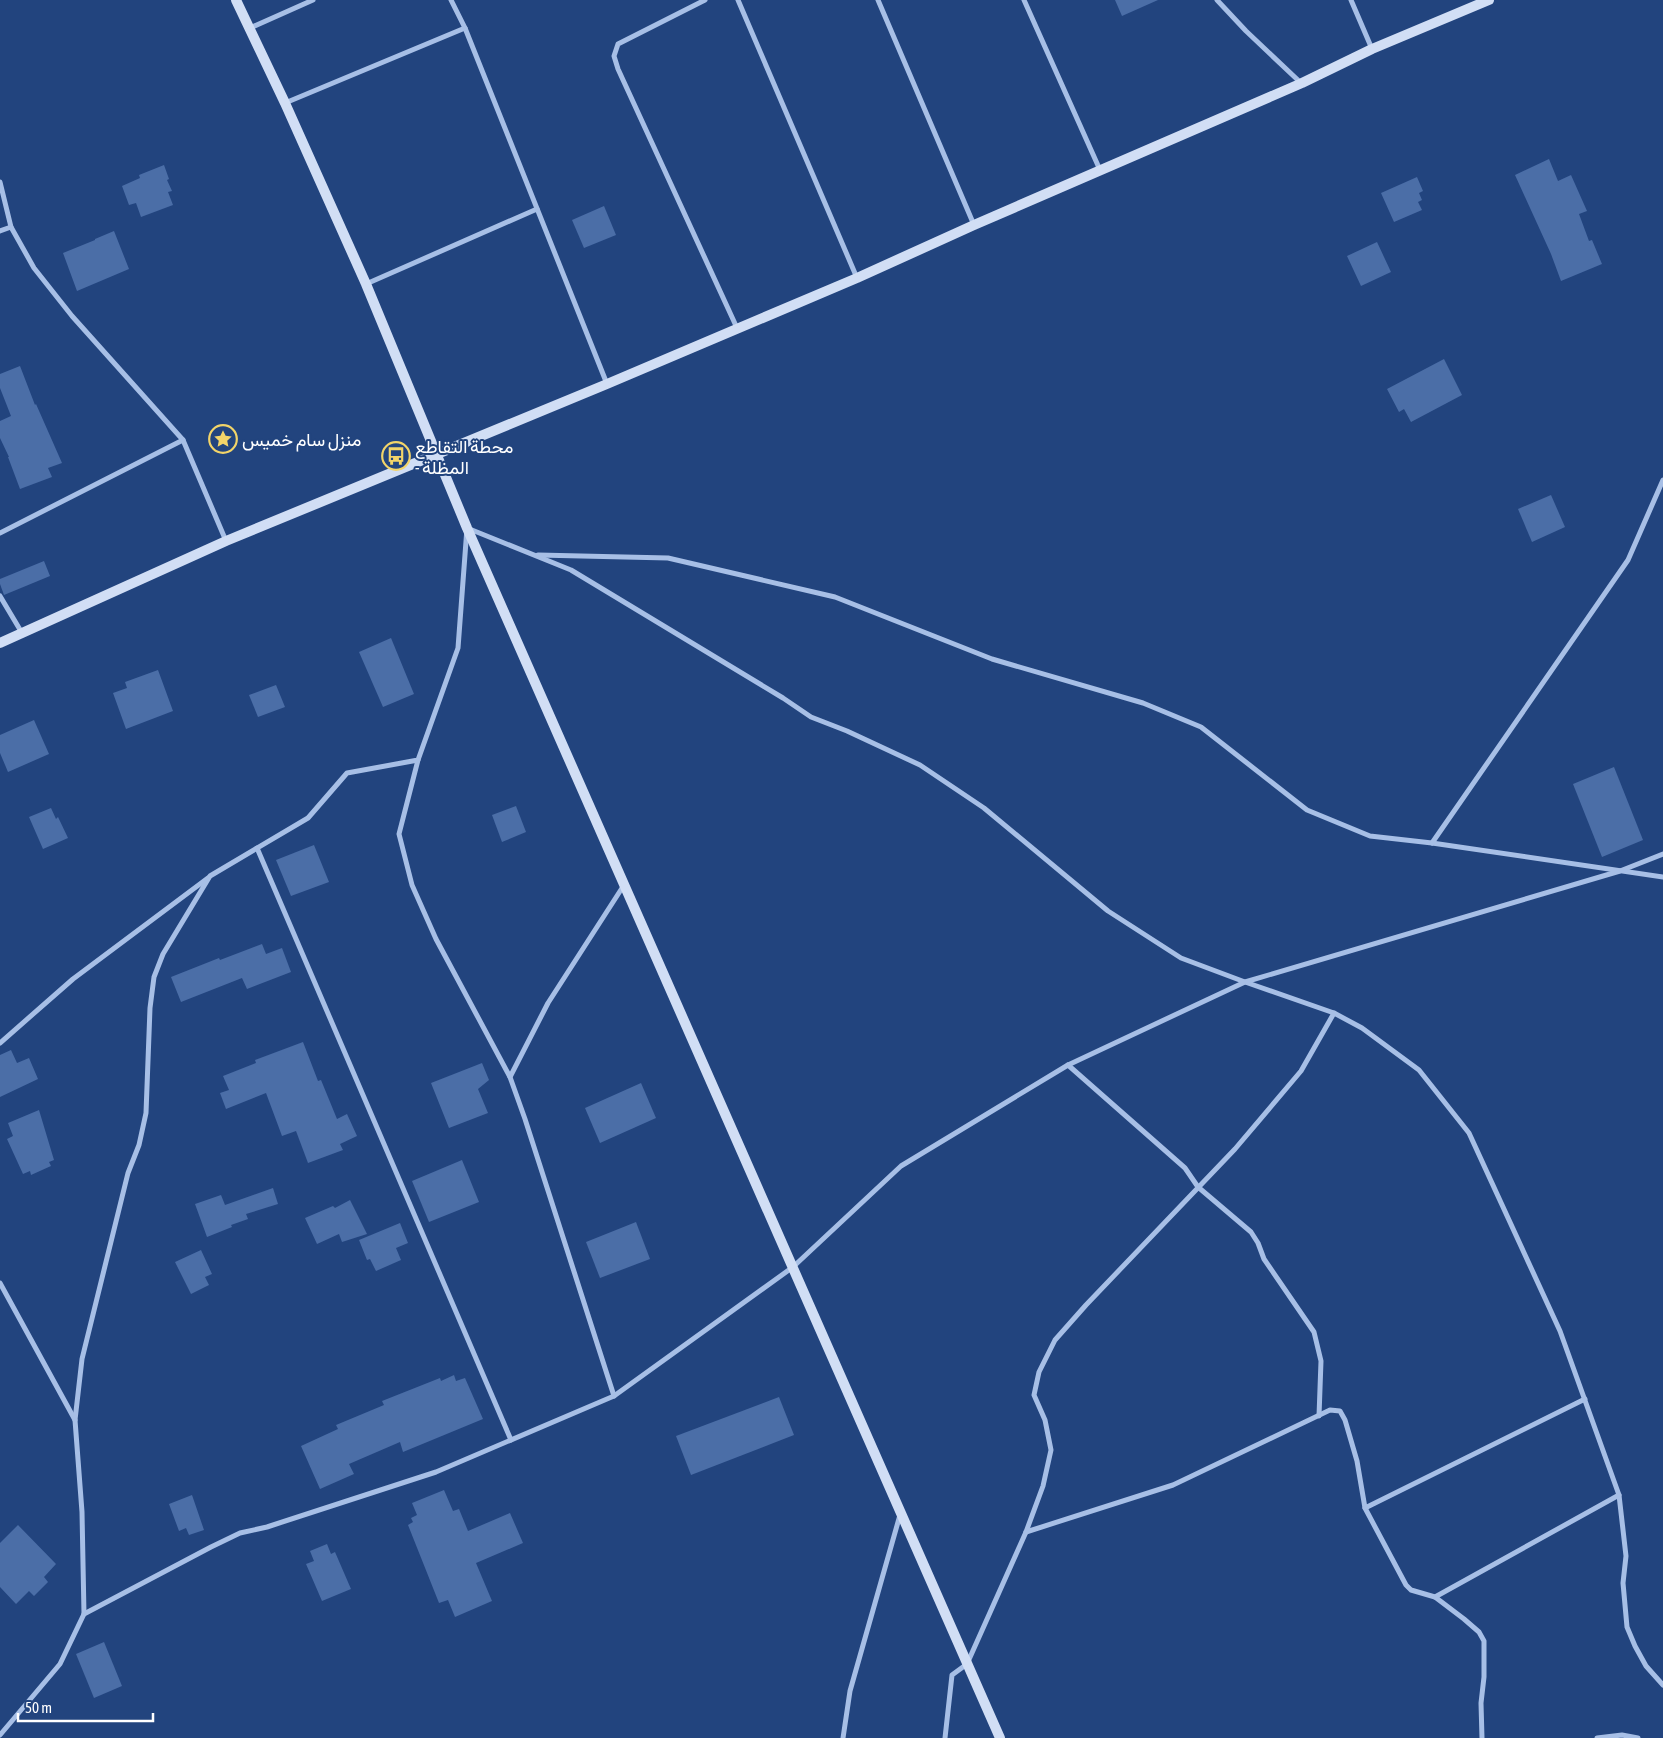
<svg xmlns="http://www.w3.org/2000/svg" width="1663" height="1738" viewBox="0 0 1663 1738" font-family="'Asap Condensed',Vazirmatn,sans-serif">
<style>
.building{fill:#4b6ea7}
.lines{fill:none;stroke-linecap:round;stroke-linejoin:round}
.street{stroke:#a7bfe6;stroke-width:5}
.secondary{stroke:#d1def5;stroke-width:10}
.labels{text-anchor:middle;dominant-baseline:central;stroke-width:4;stroke-linejoin:round;paint-order:stroke}
.poi-label{font-size:18px;fill:#fff;stroke:#22447e;text-anchor:start}
</style>
<rect width="100%" height="100%" fill="#22447e"/>
<g class="building">
<path d="M 1115,0 L 1158,0 L 1122,16 Z"/>
<path d="M 1549,159 L 1558,181 L 1571,175 L 1587,211 L 1579,214 L 1589,241 L 1592,240 L 1602,264 L 1561,281 L 1551,254 L 1515,175 Z"/>
<path d="M 164,165 L 169,179 L 167,180 L 172,191 L 168,192 L 173,205 L 141,217 L 136,203 L 129,205 L 122,186 L 140,178 L 139,175 Z"/>
<path d="M 1417,177 L 1423,191 L 1419,193 L 1422,200 L 1418,202 L 1422,210 L 1394,222 L 1381,193 Z"/>
<path d="M 604,206 L 616,235 L 584,248 L 572,220 Z"/>
<path d="M 114,231 L 129,269 L 77,291 L 63,253 L 95,240 L 95,239 Z"/>
<path d="M 1377,242 L 1391,272 L 1361,286 L 1347,256 Z"/>
<path d="M 1444,359 L 1462,395 L 1411,422 L 1404,409 L 1399,412 L 1387,389 Z"/>
<path d="M 20,366 L 35,405 L 36,404 L 62,463 L 48,468 L 52,477 L 20,489 L 8,457 L 9,457 L 0,438 L 0,421 L 11,416 L 0,388 L 0,374 Z"/>
<path d="M 1551,495 L 1565,527 L 1532,542 L 1518,509 Z"/>
<path d="M 44,561 L 50,576 L 4,595 L 0,584 L 0,579 Z"/>
<path d="M 391,638 L 414,694 L 383,707 L 359,652 Z"/>
<path d="M 158,670 L 173,711 L 126,729 L 113,693 L 127,688 L 125,682 Z"/>
<path d="M 276,685 L 285,707 L 258,717 L 249,695 Z"/>
<path d="M 34,720 L 49,754 L 8,772 L 0,753 L 0,735 Z"/>
<path d="M 1614,767 L 1643,840 L 1602,857 L 1573,784 Z"/>
<path d="M 516,806 L 526,832 L 502,842 L 492,815 Z"/>
<path d="M 51,808 L 56,819 L 58,817 L 68,838 L 43,849 L 29,817 Z"/>
<path d="M 314,845 L 329,882 L 291,896 L 276,860 Z"/>
<path d="M 262,944 L 266,954 L 282,948 L 291,972 L 247,989 L 242,978 L 181,1002 L 171,977 L 219,958 L 220,960 Z"/>
<path d="M 303,1042 L 318,1081 L 321,1080 L 337,1119 L 347,1114 L 357,1136 L 340,1144 L 343,1150 L 308,1163 L 296,1131 L 282,1136 L 266,1093 L 226,1109 L 220,1093 L 229,1090 L 223,1076 L 256,1063 L 255,1060 Z"/>
<path d="M 11,1050 L 17,1063 L 29,1058 L 38,1079 L 0,1097 L 0,1055 Z"/>
<path d="M 482,1063 L 489,1080 L 478,1089 L 488,1113 L 449,1128 L 431,1083 Z"/>
<path d="M 641,1083 L 656,1118 L 600,1143 L 585,1108 Z"/>
<path d="M 39,1110 L 54,1160 L 49,1162 L 51,1166 L 31,1175 L 30,1171 L 23,1174 L 7,1139 L 13,1136 L 8,1123 Z"/>
<path d="M 462,1160 L 479,1202 L 429,1222 L 412,1181 Z"/>
<path d="M 273,1188 L 278,1204 L 246,1214 L 248,1219 L 231,1225 L 232,1227 L 207,1237 L 195,1204 L 221,1195 L 225,1205 Z"/>
<path d="M 350,1200 L 367,1234 L 342,1242 L 339,1234 L 317,1244 L 305,1218 L 333,1206 L 335,1208 Z"/>
<path d="M 636,1222 L 650,1259 L 600,1278 L 586,1242 Z"/>
<path d="M 400,1223 L 408,1243 L 396,1248 L 401,1260 L 376,1271 L 370,1259 L 367,1260 L 359,1240 Z"/>
<path d="M 201,1250 L 212,1274 L 205,1277 L 209,1285 L 191,1294 L 175,1262 Z"/>
<path d="M 454,1375 L 456,1381 L 465,1378 L 483,1419 L 403,1452 L 400,1442 L 349,1464 L 354,1474 L 320,1489 L 301,1446 L 338,1429 L 336,1425 L 384,1405 L 382,1401 L 440,1378 L 441,1381 Z"/>
<path d="M 779,1397 L 794,1435 L 691,1475 L 676,1436 Z"/>
<path d="M 444,1490 L 453,1511 L 459,1509 L 468,1531 L 510,1513 L 523,1543 L 476,1563 L 492,1601 L 455,1617 L 448,1600 L 439,1603 L 408,1525 L 413,1522 L 411,1518 L 417,1515 L 412,1503 Z"/>
<path d="M 192,1495 L 204,1530 L 189,1535 L 186,1528 L 179,1531 L 169,1504 Z"/>
<path d="M 18,1525 L 56,1564 L 44,1577 L 48,1582 L 34,1596 L 29,1591 L 16,1604 L 0,1587 L 0,1543 Z"/>
<path d="M 327,1544 L 331,1554 L 335,1552 L 351,1589 L 322,1601 L 306,1564 L 314,1561 L 310,1551 Z"/>
<path d="M 104,1642 L 122,1686 L 94,1698 L 76,1654 Z"/>
</g>
<g class="lines">
<g class="street">
<path d="M 451,0 L 465,28 L 607,384"/>
<path d="M 705,0 L 618,44 L 614,56 L 618,69 L 737,328"/>
<path d="M 738,0 L 857,278"/>
<path d="M 878,0 L 974,225"/>
<path d="M 1024,0 L 1100,170"/>
<path d="M 1217,0 L 1246,31 L 1301,83"/>
<path d="M 1351,0 L 1372,49"/>
<path d="M 250,28 L 313,0"/>
<path d="M 285,103 L 465,28"/>
<path d="M 0,182 L 11,227 L 34,268 L 72,316 L 183,440 L 226,541"/>
<path d="M 0,231 L 11,227"/>
<path d="M 366,284 L 537,209"/>
<path d="M 0,533 L 183,440"/>
<path d="M 538,555 L 668,558 L 835,597 L 992,659 L 1143,703 L 1201,727 L 1307,810 L 1370,836 L 1432,843 L 1663,877"/>
<path d="M 0,596 L 22,633"/>
<path d="M 418,760 L 399,834 L 412,885 L 436,939 L 510,1077"/>
<path d="M 1432,843 L 1628,560 L 1663,480"/>
<path d="M 257,848 L 511,1440"/>
<path d="M 0,1043 L 73,979 L 208,878"/>
<path d="M 1068,1065 L 1185,1168 L 1198,1187 L 1251,1232 L 1258,1243 L 1264,1259 L 1314,1332 L 1321,1361 L 1319,1416"/>
<path d="M 0,1283 L 75,1420"/>
<path d="M 614,1396 L 525,1119 L 510,1077 L 548,1003 L 624,885"/>
<path d="M 1365,1508 L 1585,1399"/>
<path d="M 1026,1532 L 1173,1485 L 1330,1410 L 1340,1411 L 1345,1420 L 1357,1461 L 1365,1508 L 1406,1585 L 1411,1590 L 1435,1597 L 1464,1619 L 1479,1632 L 1484,1641 L 1484,1677 L 1481,1703 L 1482,1738"/>
<path d="M 1435,1597 L 1619,1495"/>
<path d="M 84,1614 L 211,1547 L 240,1533 L 267,1527 L 436,1472 L 614,1396 L 793,1267 L 901,1166 L 1068,1065 L 1245,982 L 1620,871 L 1663,854"/>
<path d="M 0,1735 L 60,1664 L 84,1614 L 82,1512 L 75,1420 L 82,1359 L 128,1173 L 139,1145 L 146,1113 L 150,1008 L 154,977 L 163,954 L 210,876 L 308,818 L 347,773 L 418,760 L 458,648 L 467,528 L 571,570 L 783,698 L 811,717 L 847,731 L 920,765 L 984,808 L 1108,911 L 1181,958 L 1245,982 L 1334,1013 L 1362,1028 L 1419,1070 L 1469,1133 L 1560,1331 L 1619,1495 L 1626,1556 L 1623,1583 L 1627,1627 L 1635,1646 L 1646,1666 L 1663,1685"/>
<path d="M 843,1738 L 850,1691 L 900,1515"/>
<path d="M 945,1738 L 952,1675 L 967,1664 L 1026,1532 L 1043,1486 L 1051,1450 L 1045,1420 L 1034,1395 L 1039,1372 L 1055,1340 L 1086,1305 L 1235,1149 L 1301,1071 L 1334,1013"/>
<path d="M 1597,1738 L 1622,1735 L 1638,1738"/>
</g>
<g class="secondary">
<path d="M 236,0 L 285,103 L 366,284 L 467,528 L 1000,1738"/>
<path d="M 0,643 L 226,541 L 607,384 L 857,278 L 974,225 L 1302,83 L 1372,49 L 1489,0"/>
</g>
</g>
<defs>
<symbol id="sight-ring" viewBox="-11 -11 22 22"><circle r="9.5" fill="#22447e" stroke="#f2d469" stroke-width="1.5"/><path d="M0-6L1.8-2.2L6-1.7L2.9 1.2L3.7 5.4L0 3.3L-3.7 5.4L-2.9 1.2L-6-1.7L-1.8-2.2Z" fill="#f2d469"/></symbol>
<symbol id="bus-ring" viewBox="-11 -11 22 22"><circle r="9.5" fill="#22447e" stroke="#f2d469" stroke-width="1.5"/><path d="M-5-6H5V4H4V6H2V4H-2V6H-4V4H-5ZM-3.5-4V0h7V-4ZM-3.5 1.2v1.5H-2V1.2ZM2 1.2v1.5H3.5V1.2Z" fill="#f2d469"/></symbol>
</defs>
<g fill-rule="evenodd">
<use href="#sight-ring" x="207" y="423" width="32" height="32"/>
<use href="#bus-ring" x="380" y="440" width="32" height="32"/>
</g>
<g class="labels">
<g class="poi-label">
<text x="242" y="439">منزل سام خميس</text>
<text x="415" y="446">محطة التقاطع<tspan x="415" dy="21">- المظلة</tspan></text>
</g>
</g>
<path d="M18 1713v8h135v-8" fill="none" stroke="#ffffff" stroke-width="2.5"/>
<text x="25" y="1713" font-size="15" fill="#ffffff" stroke="#22447e" stroke-width="4" paint-order="stroke">50 m</text>
</svg>
